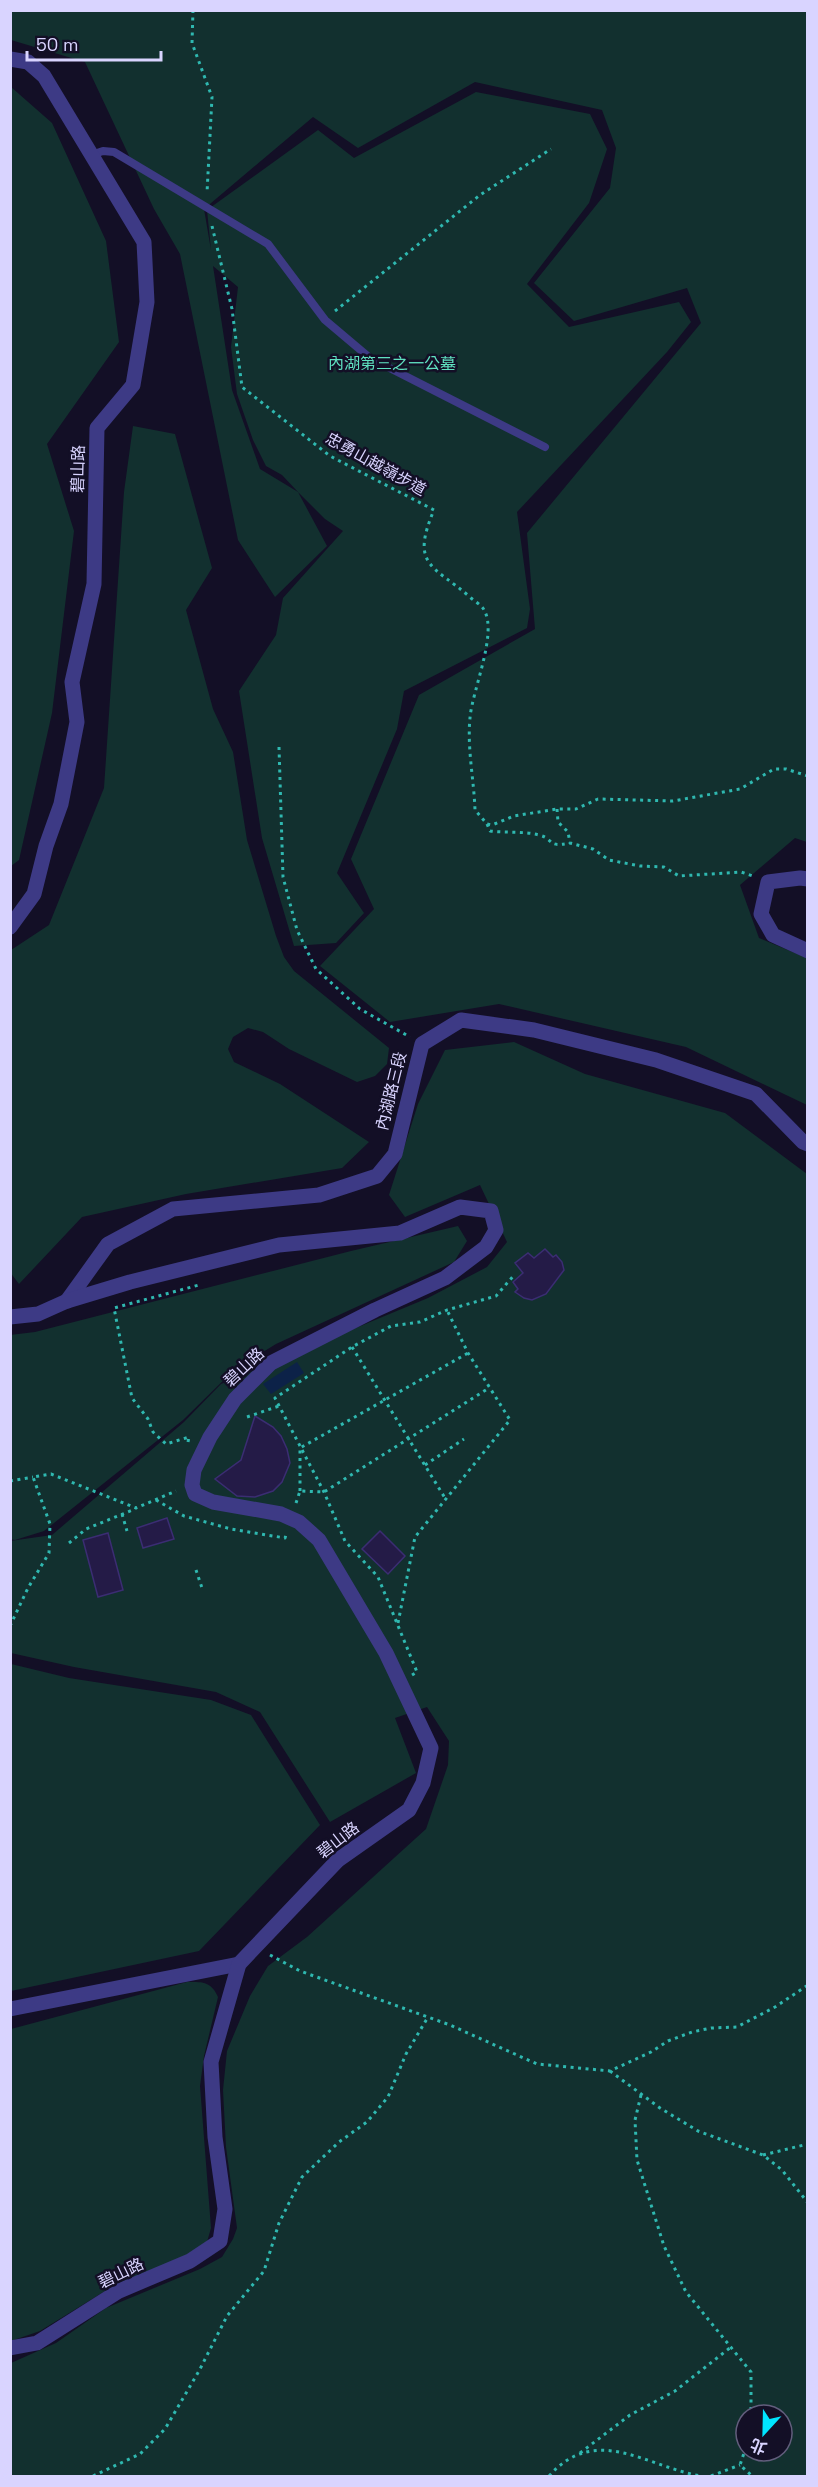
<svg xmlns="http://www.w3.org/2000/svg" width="818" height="2487" viewBox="0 0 818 2487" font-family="'Space Grotesk','Noto Sans TC',sans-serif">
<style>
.green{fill:#12302f;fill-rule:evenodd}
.water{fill:#0c2248}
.building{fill:#241b47;stroke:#3b2d73;stroke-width:1.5}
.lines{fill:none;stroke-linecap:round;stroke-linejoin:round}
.path{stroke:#2fb8b0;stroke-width:3;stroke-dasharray:3 4.5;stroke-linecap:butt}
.service{stroke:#3d3a85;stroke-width:8}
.minor{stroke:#3d3a85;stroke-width:15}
.tertiary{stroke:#3d3a85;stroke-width:15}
.labels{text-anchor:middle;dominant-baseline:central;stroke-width:5;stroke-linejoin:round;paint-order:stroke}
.park-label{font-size:16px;fill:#5fe0c0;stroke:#130f26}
.street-label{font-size:16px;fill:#d9d4ff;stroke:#130f26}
</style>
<rect width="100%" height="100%" fill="#130f26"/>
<g class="green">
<path d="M 10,11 L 807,11 L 807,842 L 795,838 L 740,885 L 759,938 L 807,958 L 807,1105 L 686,1047 L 499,1004 L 390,1022 L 320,966 L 374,909 L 351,859 L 419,695 L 535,629 L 527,533 L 701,323 L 687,288 L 574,321 L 534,283 L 610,188 L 616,148 L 602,110 L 475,82 L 358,148 L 313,117 L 204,209 L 211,250 L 207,210 L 318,130 L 354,158 L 476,92 L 590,114 L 607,149 L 589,203 L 527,284 L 569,327 L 679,302 L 691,322 L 667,352 L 517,512 L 530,609 L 527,628 L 404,691 L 397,729 L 337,873 L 364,913 L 336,943 L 294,946 L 262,838 L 239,691 L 276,635 L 283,598 L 343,531 L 325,519 L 298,492 L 327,546 L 275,597 L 238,540 L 180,254 L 154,209 L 85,62 L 11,40 ZM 213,266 L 238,287 L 231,347 L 237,394 L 253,440 L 266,466 L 282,475 L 298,492 L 260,469 L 232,390 Z"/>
<path d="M 11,87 L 52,123 L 106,241 L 119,342 L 47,444 L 74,531 L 52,713 L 19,860 L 11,866 Z"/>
<path d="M 133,426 L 175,434 L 212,568 L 186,610 L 213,709 L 233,752 L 247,840 L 276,936 L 284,957 L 294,971 L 389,1048 L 387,1064 L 375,1076 L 357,1082 L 289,1049 L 263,1032 L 248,1028 L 233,1037 L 228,1049 L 234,1062 L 280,1084 L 369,1142 L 342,1168 L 186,1194 L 82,1217 L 19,1284 L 10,1272 L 11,950 L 49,925 L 104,788 L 124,492 Z"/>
<path d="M 514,1042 L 585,1074 L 725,1113 L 807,1174 L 807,2476 L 11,2476 L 11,2363 L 56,2343 L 106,2308 L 200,2269 L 222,2257 L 233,2239 L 237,2228 L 226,2147 L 223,2090 L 227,2051 L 250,1996 L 268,1966 L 307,1937 L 426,1829 L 448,1765 L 449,1741 L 427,1707 L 395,1718 L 416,1773 L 330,1822 L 260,1712 L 216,1692 L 74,1667 L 11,1653 L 10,1541 L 52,1535 L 184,1422 L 221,1384 L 428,1298 L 487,1267 L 507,1242 L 480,1185 L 405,1217 L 389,1195 L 418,1104 L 445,1050 ZM 746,2415 L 782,2415 L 782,2451 L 746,2451 Z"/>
<path d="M 458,1226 L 467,1241 L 454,1262 L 276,1344 L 234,1370 L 183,1420 L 44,1531 L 15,1540 L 10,1539 L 10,1335 L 35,1332 L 351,1251 Z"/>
<path d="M 11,1664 L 69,1678 L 211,1700 L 251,1715 L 320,1825 L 199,1951 L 11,1991 Z"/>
<path d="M 187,1982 C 202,1982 211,1981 218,1997 L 204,2056 L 200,2086 L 211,2228 L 207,2242 L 196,2251 L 110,2288 L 40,2331 L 11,2341 L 11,2029 Z"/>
</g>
<path class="water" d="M 297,1362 L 304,1373 L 271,1394 L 263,1384 Z"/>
<g class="building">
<path d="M 545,1249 L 553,1257 L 556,1255 L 562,1262 L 564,1270 L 546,1294 L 532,1300 L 524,1298 L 515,1292 L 518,1289 L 513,1282 L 523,1273 L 515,1263 L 528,1253 L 534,1258 Z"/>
<path d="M 255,1416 L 273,1427 L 281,1436 L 287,1449 L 290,1463 L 282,1482 L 273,1491 L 255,1497 L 237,1496 L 215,1479 L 241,1460 Z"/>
<path d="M 167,1518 L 174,1539 L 143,1548 L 137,1528 Z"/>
<path d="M 380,1531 L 405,1556 L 388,1574 L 362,1549 Z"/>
<path d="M 108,1533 L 123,1590 L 98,1597 L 83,1540 Z"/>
</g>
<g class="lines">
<g class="path">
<path d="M 193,10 L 192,43 L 212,97 L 207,193"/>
<path d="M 212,226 L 232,309 L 242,387 L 330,456 L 434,510 C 410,566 433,565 470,597 C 474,601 482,605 484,610 C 498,633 472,691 470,718 C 467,748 474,780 475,810 L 487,824 L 492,825 L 514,816 L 557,809 L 576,809 L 598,799 L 673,801 L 740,789 L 774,769 L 786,769 L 808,776"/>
<path d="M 335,311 L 480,195 L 551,149"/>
<path d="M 279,747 L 283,877 L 297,930 L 316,969 L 360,1009 L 410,1037"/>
<path d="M 557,809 L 558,822 L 568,832 L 570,843 L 593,849 L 609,860 L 640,866 L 664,867 L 679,876 L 741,872 L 753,876"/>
<path d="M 487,824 L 490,831 C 505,833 524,831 539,835 C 555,839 546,848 570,843"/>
<path d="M 352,1347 L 445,1498"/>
<path d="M 247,1417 L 279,1406"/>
<path d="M 188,1442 L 189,1437 L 166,1444 L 153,1432 L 148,1419 L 132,1398 L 114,1308 L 199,1285"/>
<path d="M 425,1465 L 464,1439"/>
<path d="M 10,1481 L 33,1477"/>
<path d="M 300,1491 L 300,1448 L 468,1353"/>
<path d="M 156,1500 L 184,1516 L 231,1529 L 285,1538 L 287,1532"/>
<path d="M 296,1503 L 300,1491 L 324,1492 L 489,1388"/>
<path d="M 122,1514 L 127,1531"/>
<path d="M 69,1543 L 86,1529 L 135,1509"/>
<path d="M 196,1570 L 203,1591"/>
<path d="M 398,1623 L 415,1537 L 510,1420 L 468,1353 L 447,1310"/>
<path d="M 10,1626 L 28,1588 L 49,1553 L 50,1524 L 33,1477 L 51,1474 L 136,1508 L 176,1491"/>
<path d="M 412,1675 L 417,1672 L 378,1577 L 345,1541 L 324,1492 L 275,1398 L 352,1347 L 391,1326 L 420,1322 L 447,1310 L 496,1296 L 515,1274"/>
<path d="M 270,1955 L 300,1971 L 450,2025 L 537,2064 L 610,2071 L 651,2052 L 668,2041 L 692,2032 L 711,2028 L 737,2027 L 775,2007 L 808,1985"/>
<path d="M 610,2071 L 660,2108 L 698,2131 L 763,2155 L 782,2170 L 808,2203"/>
<path d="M 641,2095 L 635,2120 L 637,2160 L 664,2246 L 686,2292 L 751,2372 L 751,2415"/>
<path d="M 763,2155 L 808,2144"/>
<path d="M 746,2447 L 740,2465 L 752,2476"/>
<path d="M 580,2453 L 630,2415 L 675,2391 L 731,2347"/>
<path d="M 93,2476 L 140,2454 L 165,2429 L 199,2371 L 227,2316 L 264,2271 L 279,2223 L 302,2177 L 339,2142 L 367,2122 L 388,2097 L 406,2054 L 428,2017"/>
<path d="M 549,2476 C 596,2423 647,2467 701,2476"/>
<path d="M 711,2476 L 740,2465"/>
</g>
<path class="service" d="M 91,155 L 103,151 L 114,152 L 268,244 L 325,320 L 370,358 L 545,447"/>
<g class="minor">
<path d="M 808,879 L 800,878 L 768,882 L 761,914 L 773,935 L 808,951"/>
<path d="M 67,1301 L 108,1244 L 173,1209 L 319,1195 L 377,1176 L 395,1154 L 422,1044 L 461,1020 L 534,1030 L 656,1060 L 756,1094 L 803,1142 L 808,1144"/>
<path d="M 10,2009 L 239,1964"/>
</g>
<g class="tertiary">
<path d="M 10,59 L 28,62 L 44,76 L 144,242 L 147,302 L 133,385 L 97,428 L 94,584 L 72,682 L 77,722 L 61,804 L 46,846 L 34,894 L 10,927"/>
<path d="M 10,1317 L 38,1314 L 67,1301 L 130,1282 L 279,1245 L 400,1233 L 460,1207 L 491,1211 L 496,1230 L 486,1247 L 445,1278 L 375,1310 L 271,1363 L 235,1399 L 210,1437 L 194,1470 L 192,1485 L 195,1494 L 213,1502 L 281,1514 L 299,1522 L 319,1540 L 386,1653 L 431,1748 L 423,1783 L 409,1810 L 338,1860 L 239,1964 L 211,2062 L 215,2137 L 225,2209 L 220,2241 L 190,2261 L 119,2291 L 37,2343 L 10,2348"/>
</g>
</g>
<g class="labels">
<g class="park-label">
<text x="392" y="363">內湖第三之一公墓</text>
</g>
<g class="street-label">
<text transform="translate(376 464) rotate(29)">忠勇山越嶺步道</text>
<text transform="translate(78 469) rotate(-89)">碧山路</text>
<text transform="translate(391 1091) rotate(-76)">內湖路三段</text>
<text transform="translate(244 1367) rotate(-43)">碧山路</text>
<text transform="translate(338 1840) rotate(-38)">碧山路</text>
<text transform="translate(121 2273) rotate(-26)">碧山路</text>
</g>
</g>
<rect width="818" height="2487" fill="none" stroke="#d9d4ff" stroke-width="24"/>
<g transform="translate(764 2433) rotate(202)"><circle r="28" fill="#130f26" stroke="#625e7d" stroke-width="1.5"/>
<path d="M0-4.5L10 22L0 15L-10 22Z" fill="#00e5ff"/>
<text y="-9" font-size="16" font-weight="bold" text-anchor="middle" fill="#d9d4ff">北</text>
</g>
<path d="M27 51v9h134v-9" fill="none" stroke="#d9d4ff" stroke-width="3"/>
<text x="36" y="51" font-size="18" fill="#d9d4ff" stroke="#130f26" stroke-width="4.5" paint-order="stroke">50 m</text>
</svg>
